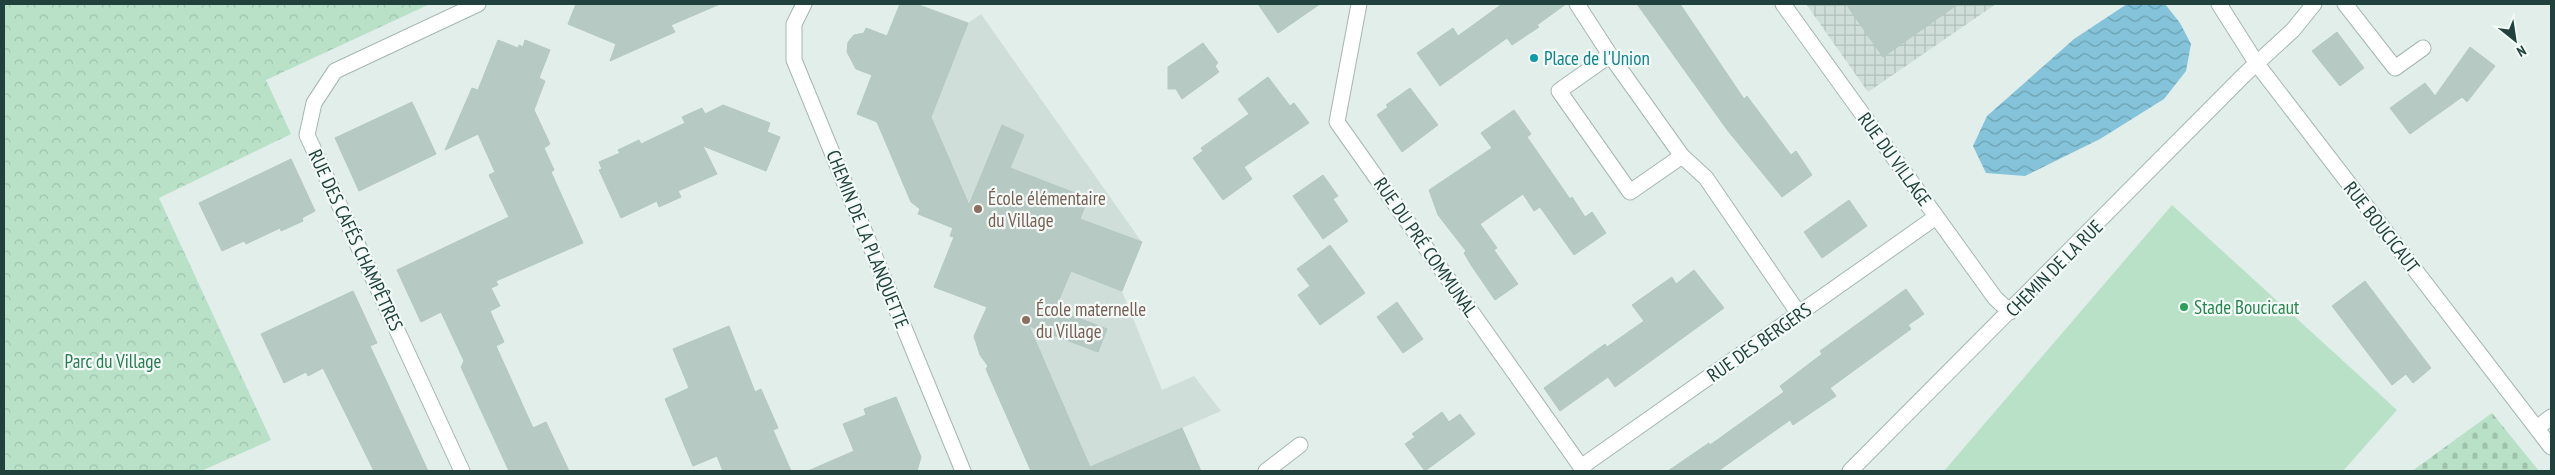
<svg xmlns="http://www.w3.org/2000/svg" width="2555" height="475" viewBox="0 0 2555 475" font-family="'PT Sans Narrow',sans-serif">
<style>
.built{fill:#d0ded9}
.industrial{fill:url(#industrial-grid)}
.forest{fill:url(#forest-crowns)}
.cemetery{fill:url(#cemetery-stones)}
.pitch{fill:#b9e1c8}
.water{fill:url(#water-waves)}
.building{fill:#b7c9c3;stroke:#b4c8c2}
.lines{fill:none;stroke-linecap:round;stroke-linejoin:round}
.street-casing{stroke:#a4b7b2;stroke-width:17}
.street{stroke:#fff;stroke-width:15}
.culture-dot{fill:#0f9aa8;stroke:#f3faf7;stroke-width:2}
.education-dot{fill:#8d6e63;stroke:#f3faf7;stroke-width:2}
.leisure-dot{fill:#2e9e5b;stroke:#f3faf7;stroke-width:2}
.labels{text-anchor:middle;dominant-baseline:central;stroke-width:4.5;stroke-linejoin:round;paint-order:stroke}
.culture-label{font-size:19px;fill:#0d838f;stroke:#f3faf7;text-anchor:start}
.street-label{font-size:19px;fill:#20413c;stroke:#f3faf7}
.education-label{font-size:19px;fill:#785e54;stroke:#f3faf7;text-anchor:start}
.leisure-label{font-size:19px;fill:#27864d;stroke:#f3faf7;text-anchor:start}
.park-label{font-size:19px;fill:#267c50;stroke:#f3faf7}
</style>
<defs>
<pattern id="industrial-grid" width="8" height="8" patternUnits="userSpaceOnUse" patternTransform="scale(1.25)"><rect width="8" height="8" fill="#d0ded9"/><path d="M0 4h8M4 0v8" fill="none" stroke="#b2c0bb"/></pattern>
<pattern id="forest-crowns" width="20" height="18" patternUnits="userSpaceOnUse" patternTransform="scale(1.25)"><rect width="20" height="18" fill="#b9e1c8"/><path d="M2 6a3 3 0 1 1 6 0M12 15a3 3 0 1 1 6 0" fill="none" stroke="#9fc2ad"/></pattern>
<pattern id="cemetery-stones" width="16" height="16" patternUnits="userSpaceOnUse" patternTransform="scale(1.25)"><rect width="16" height="16" fill="#b9e1c8"/><path d="M2 7V4a2 2 0 0 1 4 0v3zM10 15v-3a2 2 0 0 1 4 0v3z" fill="#9fc2ad"/></pattern>
<pattern id="water-waves" width="16" height="10" patternUnits="userSpaceOnUse" patternTransform="scale(1.25)"><rect width="16" height="10" fill="#84c3d9"/><path d="M0 5q4-4 8 0t8 0" fill="none" stroke="#6ca0b1"/></pattern>
</defs>
<rect width="100%" height="100%" fill="#e2eeea"/>
<path class="built" d="M 981,14 L 1141,241 L 1122,291 L 1162,390 L 1194,376 L 1221,411 L 1182,428 L 1199,466 L 1188,471 L 1031,471 L 986,369 L 990,363 L 980,355 L 980,342 L 973,339 L 988,304 L 970,243 L 950,236 L 953,227 L 918,214 L 921,208 L 877,122 L 968,23 Z"/>
<path class="industrial" d="M 1806,4 L 1996,4 L 1868,92 Z"/>
<path class="forest" d="M 4,4 L 430,4 L 266,80 L 291,134 L 159,198 L 271,440 L 201,471 L 4,471 Z"/>
<path class="cemetery" d="M 2492,413 L 2539,471 L 2412,471 Z"/>
<path class="pitch" d="M 2172,205 L 2397,410 L 2343,471 L 1944,471 Z"/>
<path class="water" d="M 2127,4 L 2165,4 L 2180,23 L 2191,44 L 2186,71 L 2164,99 L 2100,139 L 2025,176 L 1986,173 L 1973,146 L 1987,116 L 2074,39 Z"/>
<g class="building">
<path d="M 576,4 L 720,4 L 671,25 L 675,32 L 610,61 L 616,44 L 568,24 Z"/>
<path d="M 900,4 L 916,4 L 968,23 L 931,117 L 969,205 L 1002,125 L 1024,135 L 1010,168 L 1088,198 L 1080,219 L 1142,242 L 1122,291 L 1071,271 L 1055,309 L 1107,329 L 1098,352 L 1029,326 L 1090,467 L 1182,428 L 1201,471 L 1031,471 L 986,369 L 988,366 L 980,355 L 974,336 L 987,307 L 934,287 L 954,237 L 950,236 L 953,228 L 918,214 L 920,209 L 911,202 L 877,122 L 857,114 L 872,75 L 856,69 L 847,52 L 848,42 L 854,35 L 864,33 L 866,28 L 887,36 Z"/>
<path d="M 1258,4 L 1320,4 L 1278,33 Z"/>
<path d="M 1502,4 L 1566,4 L 1537,25 L 1539,27 L 1512,45 L 1507,38 L 1440,86 L 1417,53 L 1453,28 L 1458,36 Z"/>
<path d="M 1637,4 L 1680,4 L 1744,99 L 1747,96 L 1791,155 L 1796,151 L 1812,175 L 1782,197 L 1728,131 Z"/>
<path d="M 1846,4 L 1958,4 L 1883,57 Z"/>
<path d="M 2337,32 L 2364,68 L 2340,86 L 2312,51 Z"/>
<path d="M 498,40 L 518,48 L 519,45 L 523,47 L 525,40 L 550,50 L 539,78 L 545,81 L 534,110 L 550,144 L 544,148 L 554,170 L 551,172 L 583,243 L 496,281 L 498,285 L 491,288 L 500,306 L 490,311 L 504,342 L 496,346 L 533,428 L 546,422 L 569,471 L 509,471 L 461,367 L 464,361 L 441,312 L 421,322 L 397,270 L 509,217 L 489,175 L 495,172 L 478,134 L 445,150 L 472,88 L 478,90 Z"/>
<path d="M 1203,43 L 1218,63 L 1215,66 L 1219,72 L 1182,99 L 1176,89 L 1168,89 L 1168,67 Z"/>
<path d="M 2470,47 L 2495,66 L 2467,102 L 2462,97 L 2410,134 L 2390,108 L 2425,83 L 2435,96 Z"/>
<path d="M 1268,77 L 1290,106 L 1294,103 L 1309,123 L 1244,167 L 1252,179 L 1223,200 L 1193,158 L 1203,151 L 1201,148 L 1249,114 L 1238,99 Z"/>
<path d="M 1410,88 L 1438,125 L 1402,152 L 1377,115 L 1388,107 L 1386,105 Z"/>
<path d="M 412,102 L 436,154 L 359,191 L 335,138 Z"/>
<path d="M 723,105 L 770,123 L 767,132 L 780,137 L 766,171 L 703,146 L 717,174 L 678,191 L 681,197 L 659,207 L 657,201 L 621,218 L 599,170 L 602,169 L 599,162 L 620,153 L 618,150 L 639,140 L 641,144 L 685,123 L 682,117 L 702,108 L 705,114 Z"/>
<path d="M 1514,110 L 1531,134 L 1527,137 L 1570,199 L 1572,197 L 1585,217 L 1592,212 L 1606,233 L 1574,255 L 1540,207 L 1534,211 L 1523,194 L 1480,224 L 1497,248 L 1494,250 L 1518,284 L 1495,300 L 1471,265 L 1464,253 L 1466,251 L 1438,215 L 1429,190 L 1492,148 L 1481,133 Z"/>
<path d="M 291,159 L 315,211 L 302,218 L 303,221 L 281,231 L 280,228 L 246,244 L 244,241 L 222,251 L 199,203 Z"/>
<path d="M 1323,175 L 1338,196 L 1333,199 L 1348,221 L 1323,239 L 1293,196 Z"/>
<path d="M 1849,200 L 1867,226 L 1822,258 L 1804,232 Z"/>
<path d="M 1330,245 L 1365,293 L 1320,325 L 1298,295 L 1310,286 L 1297,269 Z"/>
<path d="M 1694,270 L 1724,308 L 1615,387 L 1608,377 L 1560,411 L 1544,388 L 1605,344 L 1607,347 L 1644,321 L 1632,305 L 1672,277 L 1676,284 Z"/>
<path d="M 2365,281 L 2431,368 L 2413,383 L 2406,374 L 2392,385 L 2332,306 Z"/>
<path d="M 1906,289 L 1924,314 L 1908,325 L 1911,329 L 1830,388 L 1836,396 L 1793,425 L 1790,420 L 1718,471 L 1668,471 L 1709,443 L 1710,445 L 1784,392 L 1780,386 L 1822,354 L 1820,351 Z"/>
<path d="M 353,291 L 377,343 L 370,346 L 428,471 L 374,471 L 323,368 L 308,376 L 306,372 L 284,383 L 261,334 Z"/>
<path d="M 1397,302 L 1423,339 L 1403,353 L 1377,317 Z"/>
<path d="M 729,326 L 755,392 L 761,389 L 778,428 L 773,430 L 791,471 L 723,471 L 717,456 L 693,466 L 665,399 L 689,388 L 673,349 Z"/>
<path d="M 896,397 L 921,457 L 917,471 L 808,471 L 854,451 L 843,424 L 866,415 L 864,409 Z"/>
<path d="M 1442,412 L 1449,422 L 1460,414 L 1475,434 L 1425,471 L 1405,444 L 1415,437 L 1412,434 Z"/>
</g>
<g class="lines">
<defs>
<g id="street">
<path d="M 804,4 L 794,24 L 794,60 L 963,471"/>
<path d="M 1359,4 L 1337,122 L 1584,471"/>
<path d="M 1577,4 L 1610,55 L 1682,156 L 1706,178 L 1799,314"/>
<path d="M 1783,4 L 1995,298 L 2010,312"/>
<path d="M 2219,4 L 2257,64 L 2551,447"/>
<path d="M 2345,4 L 2395,68 L 2423,48"/>
<path d="M 1610,55 L 1559,91 L 1630,192 L 1682,156"/>
<path d="M 2537,428 L 2551,417"/>
<path d="M 1581,467 L 1936,217"/>
<path d="M 462,471 L 307,135 L 314,103 L 335,71 L 478,4"/>
<path d="M 1266,471 L 1300,445"/>
<path d="M 1850,471 L 2245,74 L 2293,30 L 2314,4"/>
</g>
</defs>
<use href="#street" class="street-casing"/>
<use href="#street" class="street"/>
</g>
<circle class="culture-dot" cx="1534" cy="58" r="5"/>
<g class="education-dot">
<circle cx="978" cy="209" r="5"/>
<circle cx="1026" cy="320" r="5"/>
</g>
<circle class="leisure-dot" cx="2184" cy="307" r="5"/>
<g class="labels">
<g class="culture-label">
<text x="1544" y="58">Place de l'Union</text>
</g>
<g class="street-label">
<text transform="translate(1895 159) rotate(54)">RUE DU VILLAGE</text>
<text transform="translate(2382 227) rotate(52)">RUE BOUCICAUT</text>
<text transform="translate(868 239) rotate(68)">CHEMIN DE LA PLANQUETTE</text>
<text transform="translate(356 240) rotate(65)">RUE DES CAFÉS CHAMPÊTRES</text>
<text transform="translate(1426 247) rotate(55)">RUE DU PRÉ COMMUNAL</text>
<text transform="translate(2054 268) rotate(-45)">CHEMIN DE LA RUE</text>
<text transform="translate(1759 342) rotate(-35)">RUE DES BERGERS</text>
</g>
<g class="education-label">
<text x="988" y="198">École élémentaire<tspan x="988" dy="22">du Village</tspan></text>
<text x="1036" y="309">École maternelle<tspan x="1036" dy="22">du Village</tspan></text>
</g>
<g class="leisure-label">
<text x="2194" y="307">Stade Boucicaut</text>
</g>
<g class="park-label">
<text x="113" y="361">Parc du Village</text>
</g>
</g>
<rect width="2555" height="475" fill="none" stroke="#20413c" stroke-width="10"/>
<g transform="translate(2515 40) rotate(150)" stroke="#f3faf7" stroke-width="4" paint-order="stroke">
<path d="M0-4L9 19L0 12L-9 19Z" fill="#20413c"/>
<text y="-8" font-size="14" font-weight="bold" text-anchor="middle" fill="#20413c">N</text>
</g>
</svg>
